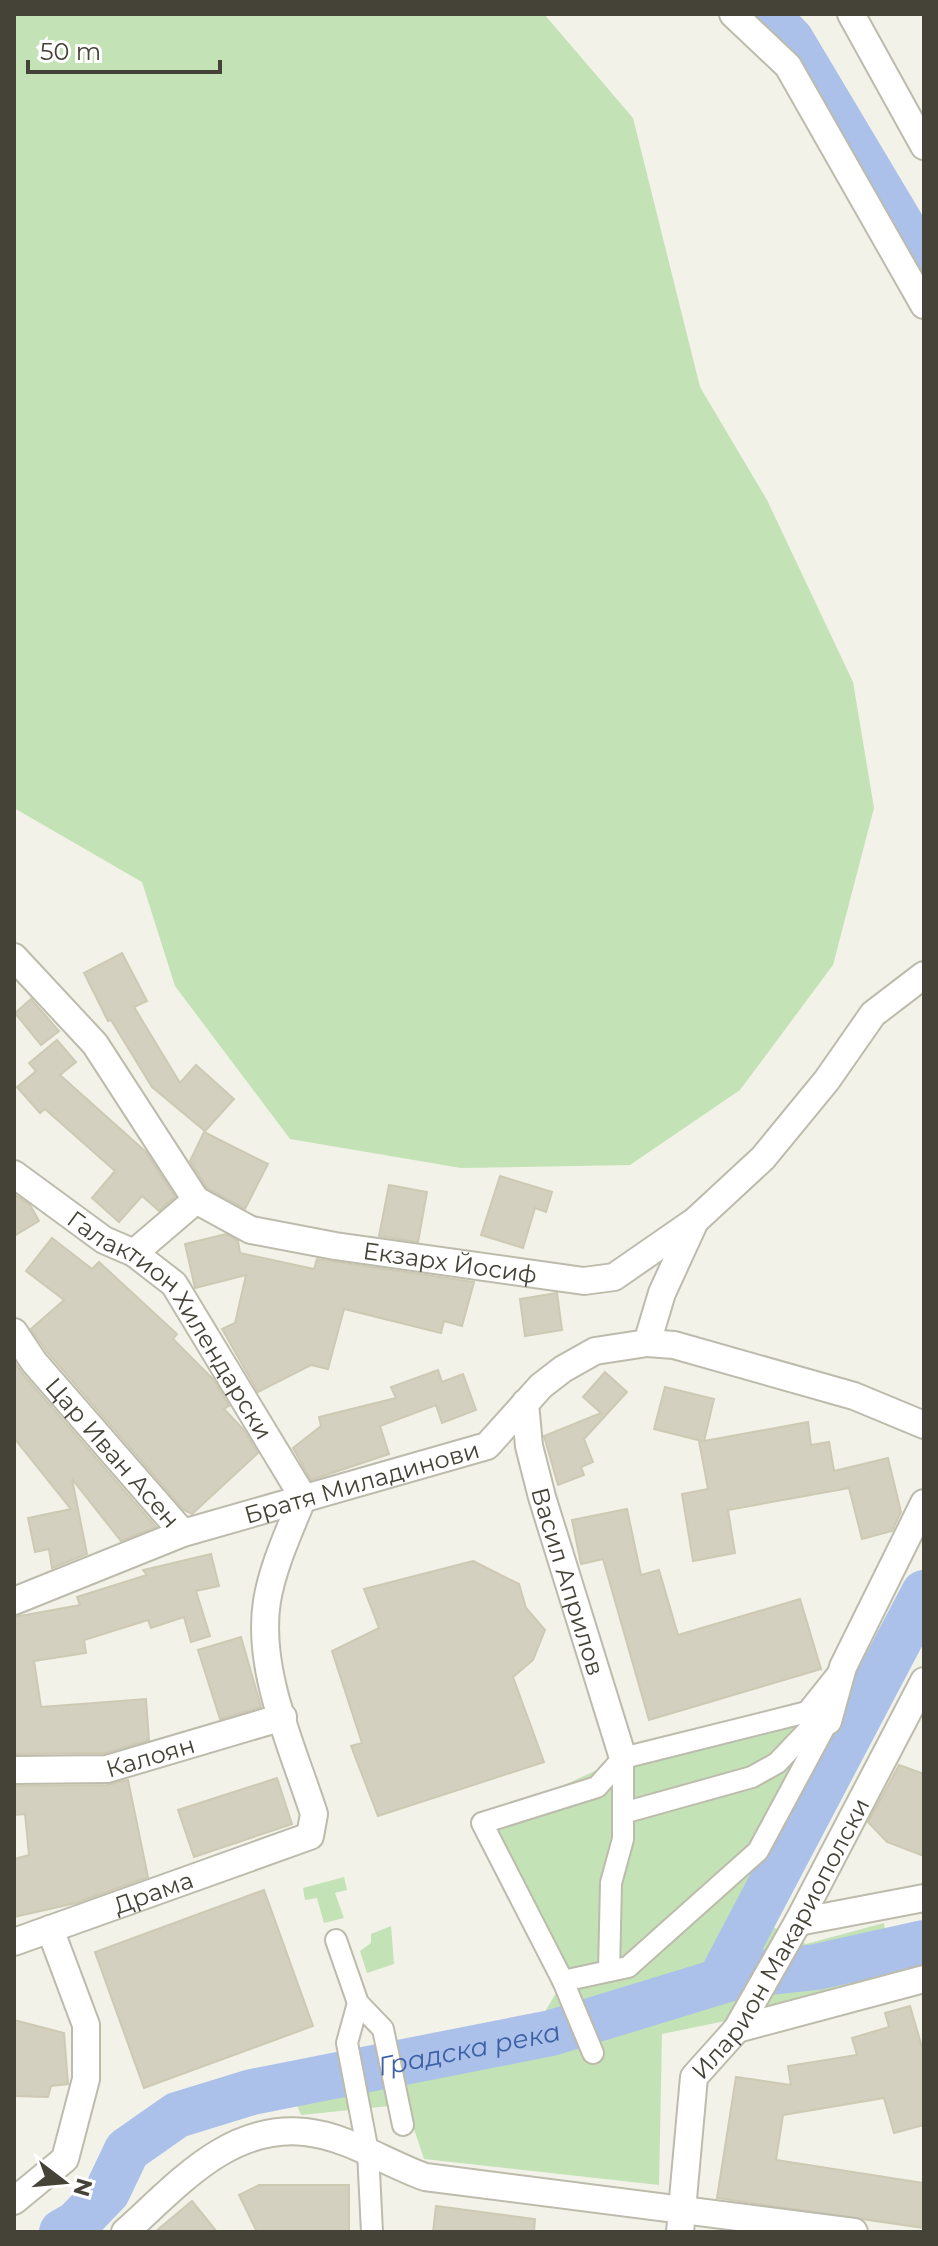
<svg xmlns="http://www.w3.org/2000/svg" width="938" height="2246" viewBox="0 0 938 2246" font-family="Montserrat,sans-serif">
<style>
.green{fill:#c3e2b5}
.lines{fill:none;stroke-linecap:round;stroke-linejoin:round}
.river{stroke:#abc1e9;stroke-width:46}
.building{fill:#d3d0bf;stroke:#cdc9b3;stroke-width:2}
.pedestrian-casing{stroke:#bdbbac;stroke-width:24}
.minor-casing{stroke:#bdbbac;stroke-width:30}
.pedestrian{stroke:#fff;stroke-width:20}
.minor{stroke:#fff;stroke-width:26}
.labels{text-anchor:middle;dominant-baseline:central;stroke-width:7;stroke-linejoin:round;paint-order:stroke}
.street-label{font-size:24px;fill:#454338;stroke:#fff}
.water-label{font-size:26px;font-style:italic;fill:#3c60a6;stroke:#fff}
</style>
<rect width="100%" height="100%" fill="#f2f2e8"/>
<g class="green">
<path d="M 14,14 L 544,14 L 633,118 L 700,387 L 767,500 L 853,682 L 874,808 L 833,965 L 740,1090 L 630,1165 L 461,1168 L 290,1139 L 175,986 L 142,882 L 14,808 Z"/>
<path d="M 807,1712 L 866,1738 L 771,1926 L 806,1944 L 884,1923 L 891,1987 L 662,2034 L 659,2185 L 424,2159 L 411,2120 L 399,2105 L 301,2115 L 283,2070 L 310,2063 L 409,2049 L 543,2015 L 563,1981 L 482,1823 L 623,1758 Z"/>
<path d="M 344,1877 L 347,1890 L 335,1893 L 344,1918 L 324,1923 L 317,1898 L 305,1900 L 303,1888 Z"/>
<path d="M 391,1926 L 394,1964 L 367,1973 L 360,1951 L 371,1943 L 371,1934 Z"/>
</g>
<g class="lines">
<g class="river">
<path d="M 766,14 L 791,40 L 924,263"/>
<path d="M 720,1981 L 924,1593"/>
<path id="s1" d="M 62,2232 L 76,2224 L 107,2192 L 127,2150 L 177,2115 L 252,2092 L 551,2033 L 741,1975 L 816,1967 L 924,1943"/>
</g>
</g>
<g class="building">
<path d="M 122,953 L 147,1001 L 134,1007 L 180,1083 L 196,1065 L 234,1099 L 205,1131 L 152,1087 L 111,1020 L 108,1021 L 84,973 Z"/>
<path d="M 31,999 L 59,1031 L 41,1045 L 15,1013 Z"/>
<path d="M 57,1040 L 76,1062 L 60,1075 L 146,1152 L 175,1197 L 159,1211 L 142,1196 L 119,1222 L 92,1198 L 115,1171 L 45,1109 L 40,1113 L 17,1087 L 36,1071 L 29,1063 Z"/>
<path d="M 204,1132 L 268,1164 L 245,1209 L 207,1188 L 190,1161 Z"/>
<path d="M 500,1176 L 552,1192 L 546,1212 L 535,1208 L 523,1248 L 481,1235 Z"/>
<path d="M 389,1185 L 427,1192 L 418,1242 L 379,1236 Z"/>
<path d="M 14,1194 L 30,1205 L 39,1221 L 14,1236 Z"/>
<path d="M 226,1234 L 238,1241 L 240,1253 L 314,1269 L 317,1259 L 474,1282 L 462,1326 L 444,1321 L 441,1333 L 344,1309 L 328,1369 L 311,1365 L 258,1392 L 222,1329 L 235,1323 L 246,1275 L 195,1288 L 185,1244 Z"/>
<path d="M 52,1238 L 92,1269 L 99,1262 L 177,1334 L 173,1339 L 213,1379 L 229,1406 L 224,1409 L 243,1429 L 258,1453 L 192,1514 L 184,1510 L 47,1352 L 31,1329 L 64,1300 L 26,1271 Z"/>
<path d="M 557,1293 L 562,1330 L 525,1336 L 520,1299 Z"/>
<path d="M 14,1361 L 22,1373 L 156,1527 L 121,1541 L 72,1479 L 87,1554 L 52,1568 L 49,1549 L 35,1552 L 28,1518 L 71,1509 L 14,1438 Z"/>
<path d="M 438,1370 L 442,1382 L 463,1374 L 476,1410 L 442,1423 L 436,1405 L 380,1426 L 389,1454 L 311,1480 L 293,1448 L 321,1426 L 319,1417 L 396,1398 L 391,1387 Z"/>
<path d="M 605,1372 L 627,1392 L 584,1439 L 593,1462 L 581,1467 L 584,1475 L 558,1485 L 544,1436 L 601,1413 L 583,1397 Z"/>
<path d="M 665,1387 L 714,1399 L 704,1441 L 808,1422 L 811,1445 L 829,1442 L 834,1471 L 888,1458 L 901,1512 L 892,1531 L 862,1539 L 849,1488 L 728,1510 L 735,1553 L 693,1561 L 682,1494 L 708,1489 L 699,1441 L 702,1441 L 654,1429 Z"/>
<path d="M 627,1509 L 641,1575 L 659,1570 L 678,1635 L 800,1599 L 821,1669 L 649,1720 L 603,1559 L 581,1564 L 572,1520 Z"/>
<path d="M 211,1554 L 219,1586 L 196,1591 L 210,1636 L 191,1642 L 184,1617 L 151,1628 L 148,1620 L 84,1640 L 86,1653 L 34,1661 L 41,1707 L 146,1699 L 149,1740 L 105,1753 L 14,1754 L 14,1617 L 80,1605 L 77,1597 L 147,1575 L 143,1570 Z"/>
<path d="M 473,1561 L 519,1584 L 526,1608 L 545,1630 L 533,1660 L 513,1677 L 544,1762 L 378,1816 L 351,1746 L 362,1743 L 332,1651 L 379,1628 L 364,1589 Z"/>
<path d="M 241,1637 L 261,1707 L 220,1719 L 198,1650 Z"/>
<path d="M 899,1765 L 924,1774 L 924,1856 L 887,1842 L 868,1822 Z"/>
<path d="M 277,1778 L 292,1824 L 194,1857 L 178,1810 Z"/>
<path d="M 128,1780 L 148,1877 L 76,1903 L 14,1917 L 14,1859 L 29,1855 L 25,1814 L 14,1815 L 14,1786 L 107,1785 Z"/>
<path d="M 264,1890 L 313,2026 L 144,2088 L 95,1952 Z"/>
<path d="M 910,2006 L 924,2054 L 924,2125 L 894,2133 L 884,2098 L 783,2115 L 776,2160 L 924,2183 L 924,2228 L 717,2198 L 736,2077 L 791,2085 L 788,2066 L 857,2055 L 852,2038 L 889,2027 L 885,2013 Z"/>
<path d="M 14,2020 L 64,2033 L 68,2084 L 51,2086 L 48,2097 L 14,2096 Z"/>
<path d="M 259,2185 L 349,2185 L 349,2232 L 257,2232 L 239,2195 Z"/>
<path d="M 192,2201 L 217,2232 L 155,2232 Z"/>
<path d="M 436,2206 L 535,2219 L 534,2232 L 433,2232 Z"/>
</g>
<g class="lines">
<defs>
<g id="pedestrian">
<path d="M 623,1813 L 752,1777 L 777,1763 L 817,1721"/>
<path d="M 336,1940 L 358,2003 L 383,2029 L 403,2125"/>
<path d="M 609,1971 L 611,1883 L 623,1839 L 623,1758"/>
<path d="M 563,1981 L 628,1967 L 758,1851 L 828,1721"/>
<path d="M 358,2003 L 347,2043 L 368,2152 L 372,2232"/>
<path d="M 593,2053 L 563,1981 L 482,1823 L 597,1787 L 623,1758 L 807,1712 L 839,1672"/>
</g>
<g id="minor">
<path d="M 733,14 L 788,66 L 924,305"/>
<path d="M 851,14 L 924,146"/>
<path d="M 14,957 L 95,1044 L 196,1200"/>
<path id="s2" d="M 14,1174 L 104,1240 L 134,1253 L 174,1284 L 303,1497"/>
<path id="s3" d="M 134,1253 L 196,1200 L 251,1230 L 335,1246 L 584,1281 L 614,1277 L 692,1223"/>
<path id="s4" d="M 14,1332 L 34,1362 L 183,1533"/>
<path d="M 647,1343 L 674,1345 L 854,1396 L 924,1425"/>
<path id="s5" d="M 525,1403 L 529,1446 L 542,1497 L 623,1758"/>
<path id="s6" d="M 14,1601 L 183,1533 L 487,1446 L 541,1386 L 563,1369 L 595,1351 L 647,1343 L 662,1293 L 695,1221 L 763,1158 L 827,1080 L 873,1014 L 924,975"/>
<path d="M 828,1721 L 843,1667 L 924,1503"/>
<path id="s7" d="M 14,1770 L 107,1769 L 283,1717"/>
<path d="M 798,1922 L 924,1898"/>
<path id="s8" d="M 14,1942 L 310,1836 L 314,1814 C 293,1748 256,1671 267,1601 C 273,1565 290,1530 303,1497"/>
<path d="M 737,2029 L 924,1979"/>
<path d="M 14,2201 L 65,2159 L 86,2079 L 86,2025 L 50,1929"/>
<path d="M 125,2232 C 177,2186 228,2124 305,2132 C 346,2136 386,2163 425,2177 L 854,2232"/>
<path id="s9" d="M 680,2232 L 694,2077 L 737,2029 L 798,1922 L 924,1681"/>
</g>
</defs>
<use href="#pedestrian" class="pedestrian-casing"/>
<use href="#minor" class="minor-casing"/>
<use href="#pedestrian" class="pedestrian"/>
<use href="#minor" class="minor"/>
</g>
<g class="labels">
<g class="street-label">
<text stroke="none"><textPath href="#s3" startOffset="346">Екзарх Йосиф</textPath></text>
<text stroke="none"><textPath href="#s2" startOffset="222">Галактион Хилендарски</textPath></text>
<text stroke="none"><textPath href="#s4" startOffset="156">Цар Иван Асен</textPath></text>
<text stroke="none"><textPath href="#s6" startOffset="368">Братя Миладинови</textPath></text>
<text stroke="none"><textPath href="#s5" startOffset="184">Васил Априлов</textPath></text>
<text stroke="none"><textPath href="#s7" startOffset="138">Калоян</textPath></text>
<text stroke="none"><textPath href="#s8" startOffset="148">Драма</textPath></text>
<text stroke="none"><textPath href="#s9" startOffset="320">Иларион Макариополски</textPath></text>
</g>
<g class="water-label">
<text stroke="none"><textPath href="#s1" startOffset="468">Градска река</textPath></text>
</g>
</g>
<rect width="938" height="2246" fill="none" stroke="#454338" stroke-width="32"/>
<g transform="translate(64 2182) rotate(106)" stroke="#ffffff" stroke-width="6" paint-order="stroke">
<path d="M0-6L14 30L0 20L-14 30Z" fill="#454338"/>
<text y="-12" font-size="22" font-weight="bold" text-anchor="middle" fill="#454338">N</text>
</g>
<path d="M28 60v12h192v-12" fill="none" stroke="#454338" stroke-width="4"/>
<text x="40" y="60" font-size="24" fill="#454338" stroke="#ffffff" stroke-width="6" paint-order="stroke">50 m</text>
</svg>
